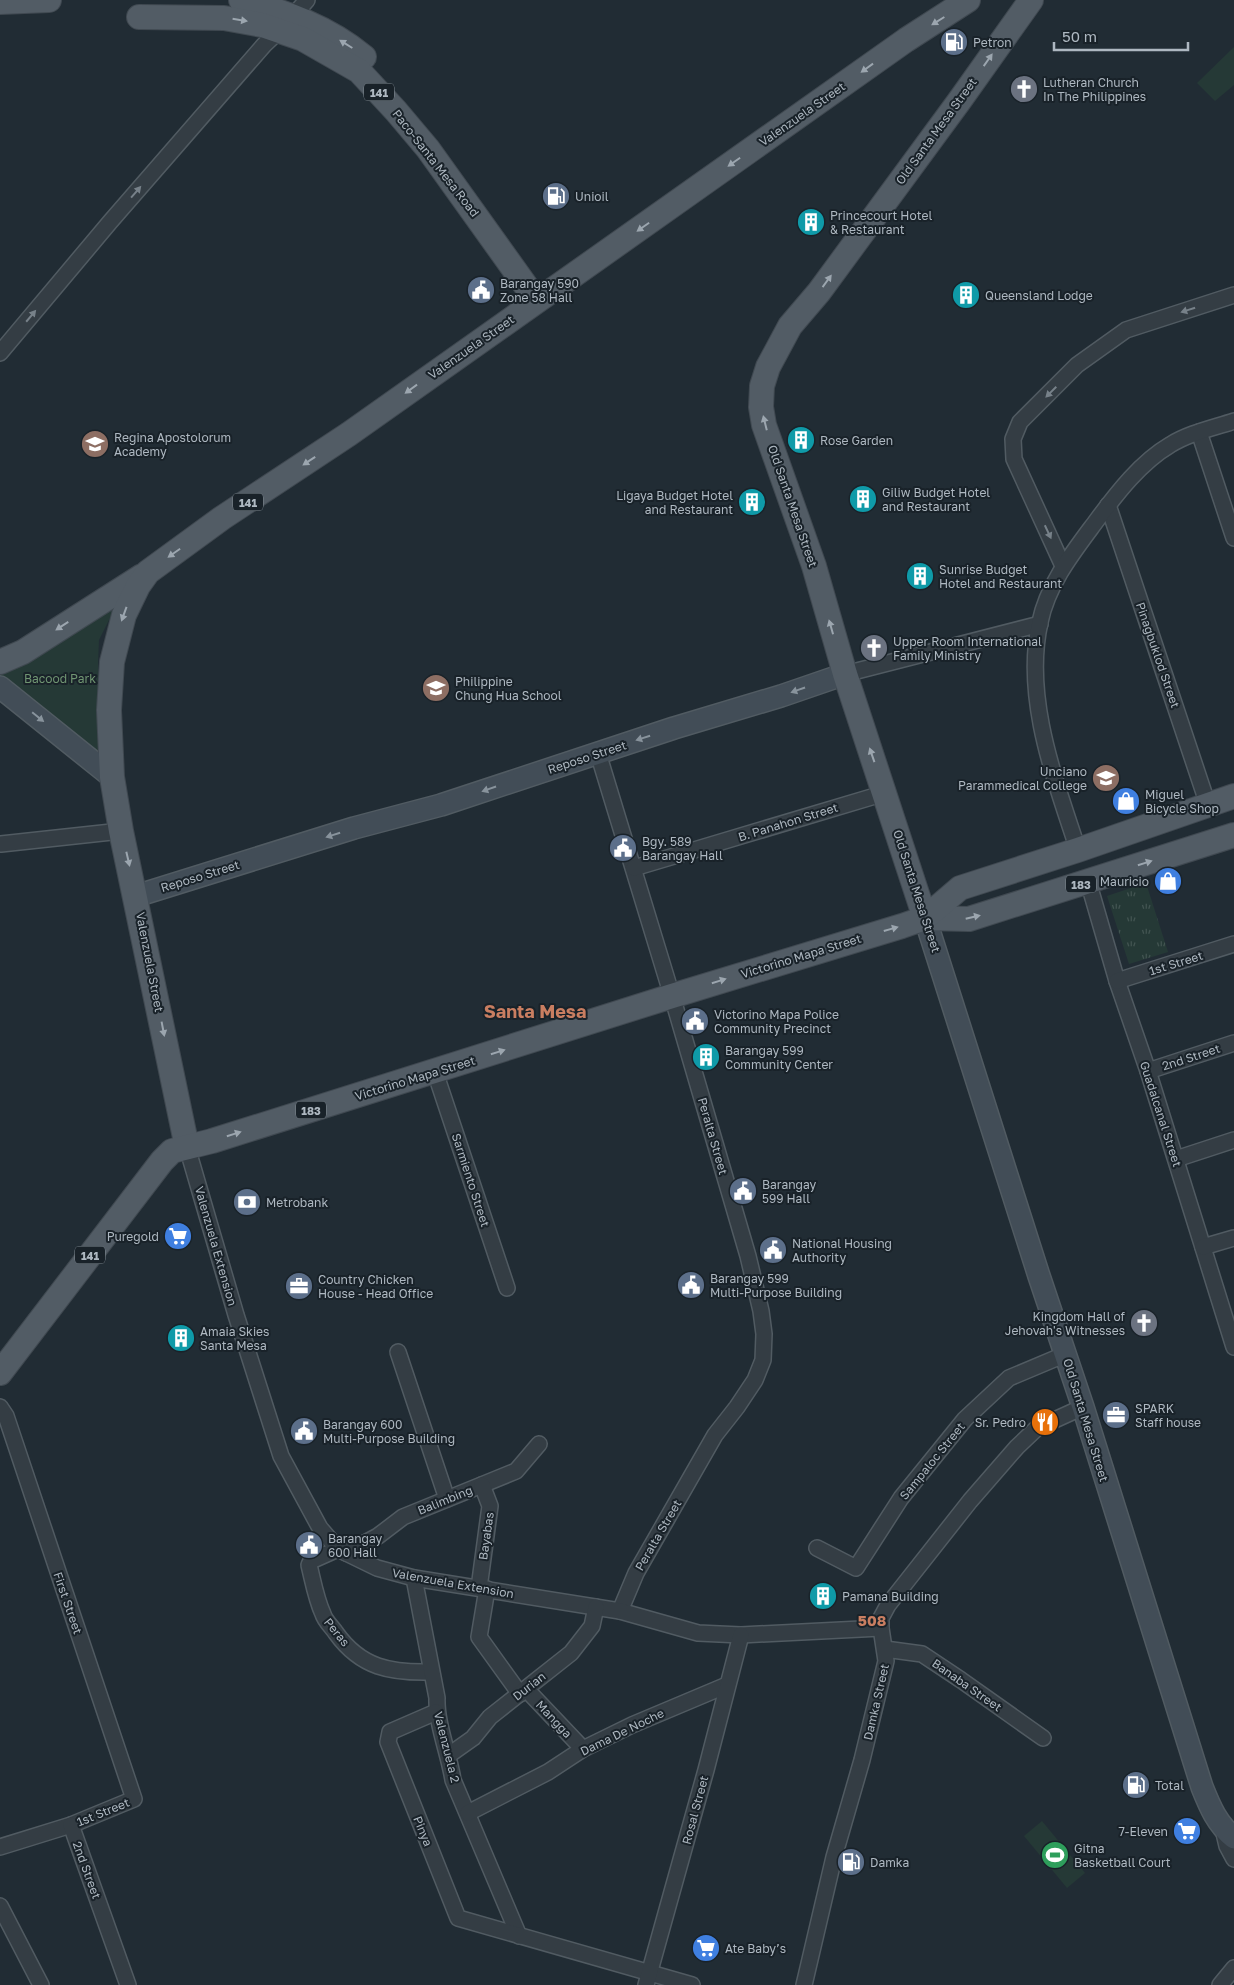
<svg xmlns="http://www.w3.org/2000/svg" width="1234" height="1985" viewBox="0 0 1234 1985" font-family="'Golos Text',sans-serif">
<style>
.grass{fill:url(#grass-tufts)}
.park{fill:#253936}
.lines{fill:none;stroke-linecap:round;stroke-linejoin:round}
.street-casing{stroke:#515b62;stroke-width:18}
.secondary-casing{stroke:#515b62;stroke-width:24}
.primary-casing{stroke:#404951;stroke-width:26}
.street{stroke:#343d44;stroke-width:15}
.secondary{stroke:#424d57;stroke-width:21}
.primary{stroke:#525c65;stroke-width:24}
.oneway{fill:#9ca6af}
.oneway2{fill:#778189}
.oneway3{fill:#88939c}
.labels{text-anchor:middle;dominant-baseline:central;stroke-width:4;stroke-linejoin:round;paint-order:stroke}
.shield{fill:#192229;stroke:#818b93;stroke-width:1}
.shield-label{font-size:11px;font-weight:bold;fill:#aeb8c1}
.poi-label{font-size:12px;fill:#aeb8c1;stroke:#192229;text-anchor:start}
.street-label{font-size:12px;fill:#aeb8c1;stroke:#192229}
.park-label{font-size:12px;fill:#709572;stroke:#192229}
.quarter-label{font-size:15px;font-weight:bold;fill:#c97e61;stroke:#192229}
.district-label{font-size:18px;font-weight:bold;fill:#c97e61;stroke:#192229}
</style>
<defs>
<pattern id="grass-tufts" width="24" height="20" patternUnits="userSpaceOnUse" patternTransform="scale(1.25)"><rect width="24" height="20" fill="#253936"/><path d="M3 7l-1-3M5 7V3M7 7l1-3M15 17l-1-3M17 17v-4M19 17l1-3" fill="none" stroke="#425451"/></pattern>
</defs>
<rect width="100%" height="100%" fill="#212c34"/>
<path class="grass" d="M 1146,883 L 1168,952 L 1129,964 L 1107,896 Z"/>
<g class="park">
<path d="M 1234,47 L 1234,85 L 1215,101 L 1197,83 Z"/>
<path d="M 118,602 L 99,640 L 98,664 L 103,746 L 98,751 L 90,751 L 0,681 L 0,666 Z"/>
<path d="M 1042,1821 L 1085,1873 L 1067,1888 L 1024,1836 Z"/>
</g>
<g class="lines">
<defs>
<g id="street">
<path d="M 293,16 L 307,0"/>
<path d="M 0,353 L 110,222 L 264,45 L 280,30"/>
<path d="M 1199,432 L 1234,538"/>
<path d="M 1108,505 L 1208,805"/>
<path d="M 1063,566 L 1014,459 L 1013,439 L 1020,422 L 1077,365 L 1126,330 L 1234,295"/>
<path d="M 845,674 L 1040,624"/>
<path d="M 598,753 L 672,996 L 748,1256 L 761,1311 L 764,1334 L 763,1360 L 755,1380 L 737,1407 L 715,1435 L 636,1573 L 620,1611"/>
<path d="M 1,844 L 121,831"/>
<path d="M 1078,850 C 1055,779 1023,698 1040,622 C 1048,583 1074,551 1097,520 C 1117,493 1141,462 1170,445 C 1189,433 1213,428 1234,421"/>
<path d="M 634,868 L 885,793"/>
<path d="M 1088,881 L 1117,981 L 1148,1071 L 1234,1347"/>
<path d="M 1117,981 L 1234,944"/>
<path d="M 1148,1071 L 1234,1043"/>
<path d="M 435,1072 L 507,1288"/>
<path d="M 187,1147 L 236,1315 L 281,1456 L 320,1528 L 338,1549 L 377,1568 L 414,1578 L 620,1611 L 698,1633 L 741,1635 L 881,1628"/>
<path d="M 1176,1159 L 1234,1140"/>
<path d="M 1203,1247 L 1234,1238"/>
<path d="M 398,1352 L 447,1499"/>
<path d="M 0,1407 L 6,1416 L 134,1799 L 71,1825 L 0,1847"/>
<path d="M 817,1548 L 856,1568 L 901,1498 L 965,1419 L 1009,1378 L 1066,1354"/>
<path d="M 338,1549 L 311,1561 L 309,1565 C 313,1581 316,1599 323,1614 C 325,1621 332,1627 336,1633 C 361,1668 391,1673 431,1672"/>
<path d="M 346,1553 L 378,1536 L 403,1517 L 516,1471 L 539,1444"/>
<path d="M 414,1578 L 437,1698 C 436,1723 449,1754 453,1780 L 519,1936"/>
<path d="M 479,1588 L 490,1506 L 482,1485"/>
<path d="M 487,1589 L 479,1637 L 520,1694"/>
<path d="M 885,1649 L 922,1654 L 961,1680 L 1043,1738"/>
<path d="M 526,1689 L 583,1749"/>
<path d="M 436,1712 L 390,1732 L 388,1742 L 458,1918 L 692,1985"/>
<path d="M 449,1755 L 473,1738 L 490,1717 L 571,1653 L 592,1626 L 596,1607"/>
<path d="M 468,1813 L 548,1772 L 583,1749 L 632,1725 L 727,1685"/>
<path d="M 71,1825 L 128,1985"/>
<path d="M 1223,1829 L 1227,1846 L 1234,1859"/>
<path d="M 0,1906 L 41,1985"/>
<path d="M 646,1985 L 706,1770 L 741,1635"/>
<path d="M 804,1985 L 834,1857 L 862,1760 L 886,1661 L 881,1628 L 881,1618 L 888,1605 L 970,1501 L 1017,1447 L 1037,1428 L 1083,1407"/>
<path d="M 1220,1985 L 1234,1968"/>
</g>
<g id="secondary">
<path d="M 0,687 L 112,777"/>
<path d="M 136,896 L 354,828 L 441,805 L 674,728 L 781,696 L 845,674"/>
<path d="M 925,918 L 1039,1276 L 1083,1407 L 1202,1787 C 1210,1807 1217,1824 1234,1838"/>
</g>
<g id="primary">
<path d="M 241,0 C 285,12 328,27 364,57"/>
<path d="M 0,2 L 49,0"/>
<path d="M 139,17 L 224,18 L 262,25 L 303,39 L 359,71 L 396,111 L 428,149 L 536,300"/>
<path d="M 0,662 L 23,652 L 142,576"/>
<path d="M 925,918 L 845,674 L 814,566 L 764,425 L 761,407 L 762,386 L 768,367 L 790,326 L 819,292 L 960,100 L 1031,0"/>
<path d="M 925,918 L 969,919 L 1234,835"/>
<path d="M 187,1147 L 121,831 L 112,777 L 109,710 L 112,662 L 124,615 L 138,586 L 148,572 L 222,518 L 349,434 L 906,40 L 968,0"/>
<path d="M 0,1373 L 162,1161 L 172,1151 L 212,1141 L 672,996 L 902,926 L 925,918 L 960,888 L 1078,850 L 1234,796"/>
</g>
</defs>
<use href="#street" class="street-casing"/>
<use href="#secondary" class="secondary-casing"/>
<use href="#primary" class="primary-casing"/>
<use href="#street" class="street"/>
<use href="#secondary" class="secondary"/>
<use href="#primary" class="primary"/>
</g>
<defs><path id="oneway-solid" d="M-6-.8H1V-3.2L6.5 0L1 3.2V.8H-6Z" transform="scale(1.25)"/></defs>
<g class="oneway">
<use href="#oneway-solid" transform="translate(240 20) rotate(9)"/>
<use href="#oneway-solid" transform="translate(938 21) rotate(148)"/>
<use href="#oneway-solid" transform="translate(346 44) rotate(-148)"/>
<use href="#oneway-solid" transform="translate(988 60) rotate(-55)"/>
<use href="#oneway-solid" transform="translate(867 68) rotate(144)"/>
<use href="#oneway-solid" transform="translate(734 162) rotate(145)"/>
<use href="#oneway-solid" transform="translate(643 227) rotate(145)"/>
<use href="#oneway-solid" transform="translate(827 281) rotate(-54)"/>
<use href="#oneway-solid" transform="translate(411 389) rotate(144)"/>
<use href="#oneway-solid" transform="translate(765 423) rotate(-104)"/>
<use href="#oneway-solid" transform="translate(309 461) rotate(146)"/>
<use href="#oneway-solid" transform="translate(174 553) rotate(145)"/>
<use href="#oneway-solid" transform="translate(124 614) rotate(110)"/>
<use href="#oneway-solid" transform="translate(62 626) rotate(147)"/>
<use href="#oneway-solid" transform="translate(831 627) rotate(-106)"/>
<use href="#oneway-solid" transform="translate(872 755) rotate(-109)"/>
<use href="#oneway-solid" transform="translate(128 859) rotate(77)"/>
<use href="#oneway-solid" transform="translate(1145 863) rotate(-18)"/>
<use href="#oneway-solid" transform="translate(973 917) rotate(-13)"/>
<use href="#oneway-solid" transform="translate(891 929) rotate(-16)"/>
<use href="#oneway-solid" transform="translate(719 981) rotate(-17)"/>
<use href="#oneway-solid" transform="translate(163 1029) rotate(79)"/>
<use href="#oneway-solid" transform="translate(498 1052) rotate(-18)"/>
<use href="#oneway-solid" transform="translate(234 1134) rotate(-17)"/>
</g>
<g class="oneway2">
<use href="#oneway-solid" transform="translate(136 192) rotate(-49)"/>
<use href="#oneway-solid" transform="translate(1188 310) rotate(162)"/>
<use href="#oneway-solid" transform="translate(31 316) rotate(-50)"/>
<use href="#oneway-solid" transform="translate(1051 392) rotate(135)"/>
<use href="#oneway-solid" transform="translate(1048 532) rotate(65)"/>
</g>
<g class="oneway3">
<use href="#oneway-solid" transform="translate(798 690) rotate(161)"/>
<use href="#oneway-solid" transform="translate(38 717) rotate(39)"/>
<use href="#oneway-solid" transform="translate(643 738) rotate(162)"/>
<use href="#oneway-solid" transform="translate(489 789) rotate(161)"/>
<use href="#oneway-solid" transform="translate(333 835) rotate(162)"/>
</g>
<defs>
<symbol id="fuel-disc" viewBox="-11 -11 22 22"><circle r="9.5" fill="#5c6f8a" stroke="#192229"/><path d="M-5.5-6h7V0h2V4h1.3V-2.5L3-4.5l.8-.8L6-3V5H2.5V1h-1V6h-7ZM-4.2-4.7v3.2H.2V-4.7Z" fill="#fff"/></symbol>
<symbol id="church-disc" viewBox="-11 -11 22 22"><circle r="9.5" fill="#6b7280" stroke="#192229"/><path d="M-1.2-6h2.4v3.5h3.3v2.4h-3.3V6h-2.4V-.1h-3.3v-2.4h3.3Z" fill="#fff"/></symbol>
<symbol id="building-disc" viewBox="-11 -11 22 22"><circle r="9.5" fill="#0f9aa8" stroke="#192229"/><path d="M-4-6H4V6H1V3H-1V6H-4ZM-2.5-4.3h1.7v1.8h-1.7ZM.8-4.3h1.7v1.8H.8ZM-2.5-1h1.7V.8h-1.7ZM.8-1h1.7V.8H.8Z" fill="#fff"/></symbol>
<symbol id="civic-disc" viewBox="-11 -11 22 22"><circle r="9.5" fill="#5c6f8a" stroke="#192229"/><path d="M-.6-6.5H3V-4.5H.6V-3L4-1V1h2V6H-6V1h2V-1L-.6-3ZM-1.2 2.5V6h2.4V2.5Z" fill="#fff"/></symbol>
<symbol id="school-disc" viewBox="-11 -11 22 22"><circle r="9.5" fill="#8d6e63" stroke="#192229"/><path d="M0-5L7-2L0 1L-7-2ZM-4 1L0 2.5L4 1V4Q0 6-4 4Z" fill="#fff"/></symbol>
<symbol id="university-disc" viewBox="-11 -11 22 22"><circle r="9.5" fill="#8d6e63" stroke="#192229"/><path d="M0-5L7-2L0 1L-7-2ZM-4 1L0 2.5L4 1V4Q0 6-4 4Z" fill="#fff"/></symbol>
<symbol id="shop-disc" viewBox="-11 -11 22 22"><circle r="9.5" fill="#3f7fe0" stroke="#192229"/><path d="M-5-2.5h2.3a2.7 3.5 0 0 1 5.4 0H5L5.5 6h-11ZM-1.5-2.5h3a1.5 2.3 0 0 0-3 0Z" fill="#fff"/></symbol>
<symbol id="bank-disc" viewBox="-11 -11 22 22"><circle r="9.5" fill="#5c6f8a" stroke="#192229"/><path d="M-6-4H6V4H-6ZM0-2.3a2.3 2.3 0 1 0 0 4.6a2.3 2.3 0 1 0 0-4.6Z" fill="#fff"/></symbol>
<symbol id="supermarket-disc" viewBox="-11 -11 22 22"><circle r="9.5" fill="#3f7fe0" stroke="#192229"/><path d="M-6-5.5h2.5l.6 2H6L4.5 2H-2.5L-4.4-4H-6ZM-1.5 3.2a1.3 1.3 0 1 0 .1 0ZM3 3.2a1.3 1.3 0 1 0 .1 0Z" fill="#fff"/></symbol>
<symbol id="office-disc" viewBox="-11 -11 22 22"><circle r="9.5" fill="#5c6f8a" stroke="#192229"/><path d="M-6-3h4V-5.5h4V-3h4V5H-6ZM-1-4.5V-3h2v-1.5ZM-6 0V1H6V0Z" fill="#fff"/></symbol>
<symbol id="restaurant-disc" viewBox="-11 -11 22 22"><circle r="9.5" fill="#e8710a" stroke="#192229"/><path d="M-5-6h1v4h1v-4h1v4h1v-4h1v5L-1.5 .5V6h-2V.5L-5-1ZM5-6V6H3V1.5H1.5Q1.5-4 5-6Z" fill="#fff"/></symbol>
<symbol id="stadium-disc" viewBox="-11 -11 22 22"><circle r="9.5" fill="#2e9e5b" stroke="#192229"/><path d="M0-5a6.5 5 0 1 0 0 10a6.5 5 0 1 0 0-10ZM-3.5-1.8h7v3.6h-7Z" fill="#fff"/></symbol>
</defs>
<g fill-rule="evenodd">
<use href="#fuel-disc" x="938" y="26" width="32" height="32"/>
<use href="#church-disc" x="1008" y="73" width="32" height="32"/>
<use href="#fuel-disc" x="540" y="180" width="32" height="32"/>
<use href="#building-disc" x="795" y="206" width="32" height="32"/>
<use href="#civic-disc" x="465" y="274" width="32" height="32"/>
<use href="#building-disc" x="950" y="279" width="32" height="32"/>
<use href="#building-disc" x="785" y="424" width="32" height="32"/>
<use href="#school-disc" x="79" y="428" width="32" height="32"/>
<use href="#building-disc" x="847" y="483" width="32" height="32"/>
<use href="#building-disc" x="736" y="486" width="32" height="32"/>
<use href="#building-disc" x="904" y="560" width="32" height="32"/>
<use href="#church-disc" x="858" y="632" width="32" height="32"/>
<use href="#school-disc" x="420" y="672" width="32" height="32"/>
<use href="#university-disc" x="1090" y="762" width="32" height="32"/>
<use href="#shop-disc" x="1110" y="785" width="32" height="32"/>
<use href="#civic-disc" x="607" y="832" width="32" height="32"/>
<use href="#shop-disc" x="1152" y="865" width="32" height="32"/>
<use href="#civic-disc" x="679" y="1005" width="32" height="32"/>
<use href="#building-disc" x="690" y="1041" width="32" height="32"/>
<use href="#civic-disc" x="727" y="1175" width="32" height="32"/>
<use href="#bank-disc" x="231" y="1186" width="32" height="32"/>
<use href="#supermarket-disc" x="162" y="1220" width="32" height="32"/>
<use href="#civic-disc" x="757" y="1234" width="32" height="32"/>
<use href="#civic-disc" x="675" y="1269" width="32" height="32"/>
<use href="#office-disc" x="283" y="1270" width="32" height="32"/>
<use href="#church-disc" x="1128" y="1307" width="32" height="32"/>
<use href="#building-disc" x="165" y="1322" width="32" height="32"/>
<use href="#office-disc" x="1100" y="1399" width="32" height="32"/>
<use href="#restaurant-disc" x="1029" y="1406" width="32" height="32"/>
<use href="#civic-disc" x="288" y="1415" width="32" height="32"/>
<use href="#civic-disc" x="293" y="1529" width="32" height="32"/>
<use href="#building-disc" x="807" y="1580" width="32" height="32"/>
<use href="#fuel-disc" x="1120" y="1769" width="32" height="32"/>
<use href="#supermarket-disc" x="1171" y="1815" width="32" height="32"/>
<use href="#stadium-disc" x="1039" y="1839" width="32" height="32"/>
<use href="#fuel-disc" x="835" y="1846" width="32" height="32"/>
<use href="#supermarket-disc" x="690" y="1932" width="32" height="32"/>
</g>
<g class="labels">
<g class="shield">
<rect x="364" y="83.5" width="30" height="17" rx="4"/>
<rect x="233" y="493.5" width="30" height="17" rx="4"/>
<rect x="1066" y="875.5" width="30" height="17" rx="4"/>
<rect x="296" y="1101.5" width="30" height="17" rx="4"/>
<rect x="75" y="1246.5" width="30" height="17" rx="4"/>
</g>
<g class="shield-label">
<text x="379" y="92">141</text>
<text x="248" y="502">141</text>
<text x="1081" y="884">183</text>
<text x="311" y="1110">183</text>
<text x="90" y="1255">141</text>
</g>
<g class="poi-label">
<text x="973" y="42">Petron</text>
<text x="1043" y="82">Lutheran Church<tspan x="1043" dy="14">In The Philippines</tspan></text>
<text x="575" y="196">Unioil</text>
<text x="830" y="215">Princecourt Hotel<tspan x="830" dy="14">&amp; Restaurant</tspan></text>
<text x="500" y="283">Barangay 590<tspan x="500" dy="14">Zone 58 Hall</tspan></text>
<text x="985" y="295">Queensland Lodge</text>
<text x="114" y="437">Regina Apostolorum<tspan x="114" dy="14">Academy</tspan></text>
<text x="820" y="440">Rose Garden</text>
<text x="882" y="492">Giliw Budget Hotel<tspan x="882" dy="14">and Restaurant</tspan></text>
<text x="733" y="495" text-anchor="end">Ligaya Budget Hotel<tspan x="733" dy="14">and Restaurant</tspan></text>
<text x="939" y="569">Sunrise Budget<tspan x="939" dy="14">Hotel and Restaurant</tspan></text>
<text x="893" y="641">Upper Room International<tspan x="893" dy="14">Family Ministry</tspan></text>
<text x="455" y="681">Philippine<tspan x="455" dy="14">Chung Hua School</tspan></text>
<text x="1087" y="771" text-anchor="end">Unciano<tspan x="1087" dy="14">Parammedical College</tspan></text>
<text x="1145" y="794">Miguel<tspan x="1145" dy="14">Bicycle Shop</tspan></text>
<text x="642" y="841">Bgy. 589<tspan x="642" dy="14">Barangay Hall</tspan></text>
<text x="1149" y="881" text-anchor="end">Mauricio</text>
<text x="714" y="1014">Victorino Mapa Police<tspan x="714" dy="14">Community Precinct</tspan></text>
<text x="725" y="1050">Barangay 599<tspan x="725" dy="14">Community Center</tspan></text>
<text x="762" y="1184">Barangay<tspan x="762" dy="14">599 Hall</tspan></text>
<text x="266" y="1202">Metrobank</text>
<text x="159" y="1236" text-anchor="end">Puregold</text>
<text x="792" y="1243">National Housing<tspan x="792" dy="14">Authority</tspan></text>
<text x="710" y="1278">Barangay 599<tspan x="710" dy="14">Multi-Purpose Building</tspan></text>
<text x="318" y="1279">Country Chicken<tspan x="318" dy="14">House - Head Office</tspan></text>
<text x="1125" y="1316" text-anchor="end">Kingdom Hall of<tspan x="1125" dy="14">Jehovah's Witnesses</tspan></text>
<text x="200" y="1331">Amaia Skies<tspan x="200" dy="14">Santa Mesa</tspan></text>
<text x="1135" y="1408">SPARK<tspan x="1135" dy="14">Staff house</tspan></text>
<text x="1026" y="1422" text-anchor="end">Sr. Pedro</text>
<text x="323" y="1424">Barangay 600<tspan x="323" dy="14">Multi-Purpose Building</tspan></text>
<text x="328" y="1538">Barangay<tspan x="328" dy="14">600 Hall</tspan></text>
<text x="842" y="1596">Pamana Building</text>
<text x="1155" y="1785">Total</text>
<text x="1168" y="1831" text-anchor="end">7-Eleven</text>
<text x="1074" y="1848">Gitna<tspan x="1074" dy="14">Basketball Court</tspan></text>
<text x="870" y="1862">Damka</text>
<text x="725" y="1948">Ate Baby’s</text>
</g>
<g class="street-label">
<text transform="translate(802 114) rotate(-35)">Valenzuela Street</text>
<text transform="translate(936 131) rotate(-54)">Old Santa Mesa Street</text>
<text transform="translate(436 163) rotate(52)">Paco-Santa Mesa Road</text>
<text transform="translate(471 347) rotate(-35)">Valenzuela Street</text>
<text transform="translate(793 506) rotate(71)">Old Santa Mesa Street</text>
<text transform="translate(1158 655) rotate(71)">Pinagbuklod Street</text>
<text transform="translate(587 757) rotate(-18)">Reposo Street</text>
<text transform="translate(788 822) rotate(-17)">B. Panahon Street</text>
<text transform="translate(200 876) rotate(-17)">Reposo Street</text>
<text transform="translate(917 891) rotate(72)">Old Santa Mesa Street</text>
<text transform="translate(801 956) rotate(-17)">Victorino Mapa Street</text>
<text transform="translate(150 962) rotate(79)">Valenzuela Street</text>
<text transform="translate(1176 963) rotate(-17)">1st Street</text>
<text transform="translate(1191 1057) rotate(-18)">2nd Street</text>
<text transform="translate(415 1078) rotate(-17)">Victorino Mapa Street</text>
<text transform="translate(1161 1114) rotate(72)">Guadalcanal Street</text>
<text transform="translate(713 1136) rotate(74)">Peralta Street</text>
<text transform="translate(471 1180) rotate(72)">Sarmiento Street</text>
<text transform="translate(216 1246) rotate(74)">Valenzuela Extension</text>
<text transform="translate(1086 1420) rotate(73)">Old Santa Mesa Street</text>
<text transform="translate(932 1461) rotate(-51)">Sampaloc Street</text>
<text transform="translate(445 1500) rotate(-22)">Balimbing</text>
<text transform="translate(658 1535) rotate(-60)">Peralta Street</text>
<text transform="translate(486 1536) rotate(-82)">Bayabas</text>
<text transform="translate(453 1583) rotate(10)">Valenzuela Extension</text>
<text transform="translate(68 1603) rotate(71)">First Street</text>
<text transform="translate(337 1632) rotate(51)">Peras</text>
<text transform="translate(967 1685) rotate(35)">Banaba Street</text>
<text transform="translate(529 1686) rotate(-38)">Durian</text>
<text transform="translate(876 1702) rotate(-77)">Damka Street</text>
<text transform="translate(554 1719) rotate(47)">Mangga</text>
<text transform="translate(622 1732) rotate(-26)">Dama De Noche</text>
<text transform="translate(447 1747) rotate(76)">Valenzuela 2</text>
<text transform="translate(695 1810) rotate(-75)">Rosal Street</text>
<text transform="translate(103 1812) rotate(-22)">1st Street</text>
<text transform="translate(423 1831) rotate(68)">Pinya</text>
<text transform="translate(87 1870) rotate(70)">2nd Street</text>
</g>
<g class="park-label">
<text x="60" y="678">Bacood Park</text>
</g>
<g class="quarter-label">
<text x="872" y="1620">508</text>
</g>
<g class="district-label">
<text x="535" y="1011">Santa Mesa</text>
</g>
</g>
<path d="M1054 42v8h134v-8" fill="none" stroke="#aeb8c1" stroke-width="2.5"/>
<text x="1062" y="42" font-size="15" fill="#aeb8c1" stroke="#192229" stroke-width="4" paint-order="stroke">50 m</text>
</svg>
